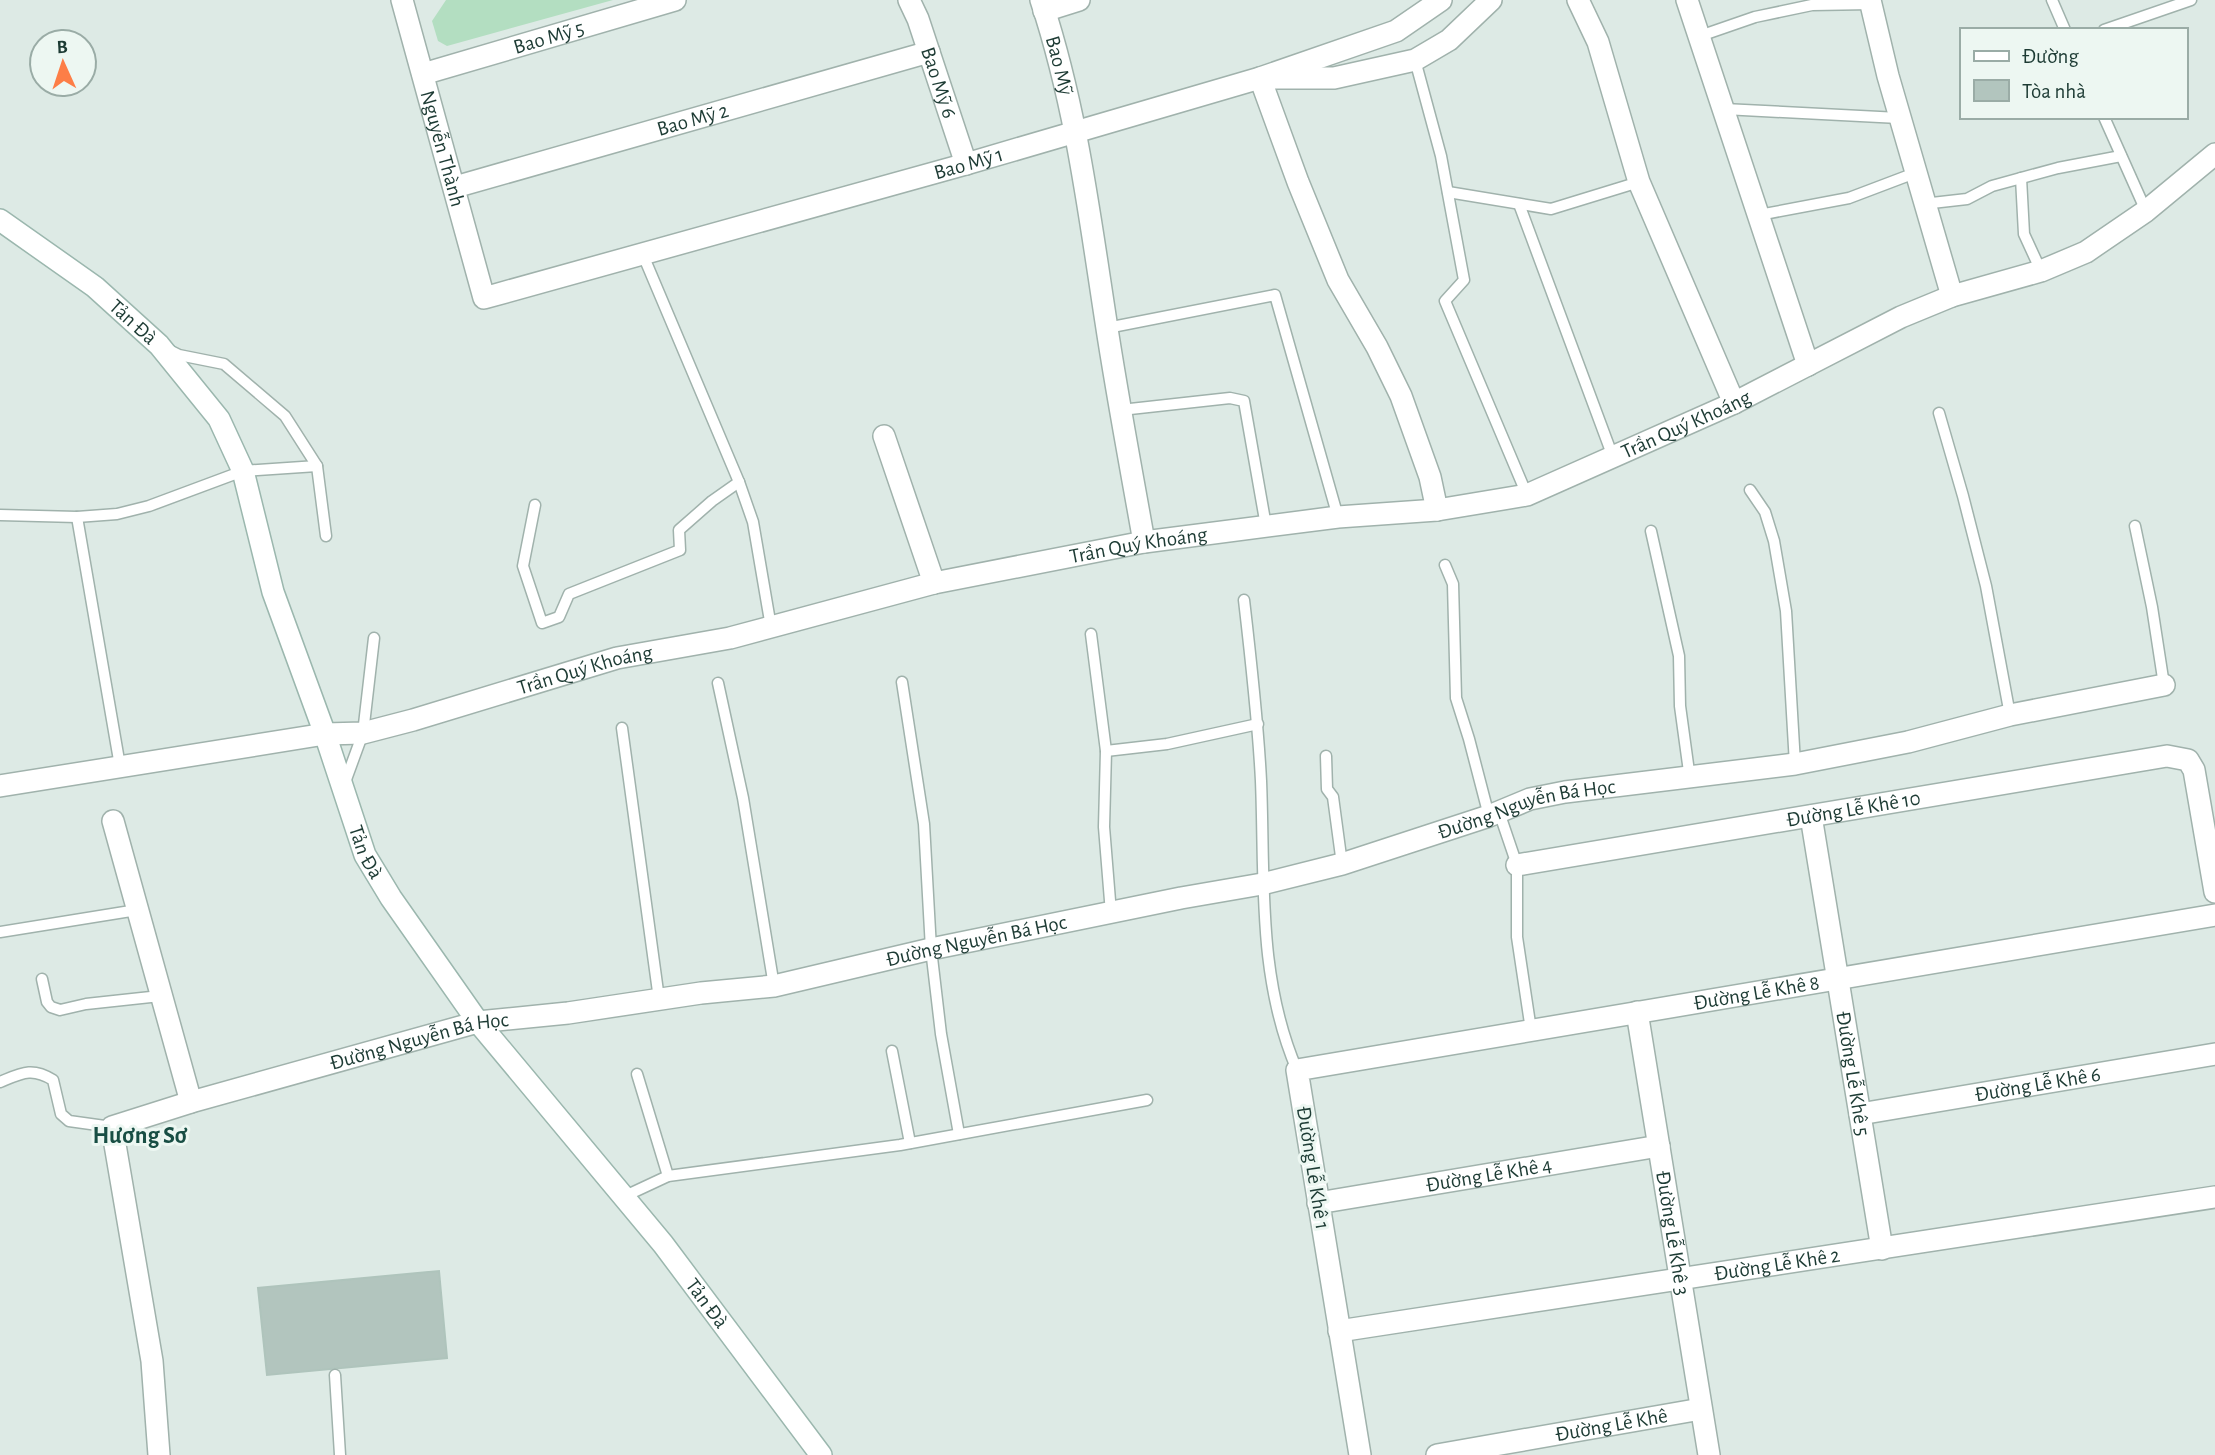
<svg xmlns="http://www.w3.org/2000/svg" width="2215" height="1455" viewBox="0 0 2215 1455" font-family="'Alegreya Sans',sans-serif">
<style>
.green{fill:#b3dec1}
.building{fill:#b2c5be;stroke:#afc4bc;stroke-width:2}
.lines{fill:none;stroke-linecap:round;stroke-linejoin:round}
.service-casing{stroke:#a0b2ac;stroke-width:13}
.minor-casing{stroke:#a0b2ac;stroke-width:24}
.secondary-casing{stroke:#9bb7ae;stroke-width:24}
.service{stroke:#fff;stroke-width:10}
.minor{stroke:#fff;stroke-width:21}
.secondary{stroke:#fff;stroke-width:21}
.labels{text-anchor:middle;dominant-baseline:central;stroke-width:6;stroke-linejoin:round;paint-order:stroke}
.street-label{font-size:21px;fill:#1d3b34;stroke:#edf7f2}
.quarter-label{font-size:24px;font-weight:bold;fill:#184e44;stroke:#edf7f2}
</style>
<rect width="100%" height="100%" fill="#ddeae5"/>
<path class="green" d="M 446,0 L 613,0 L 447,46 L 438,41 L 432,21 Z"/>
<path class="building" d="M 439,1271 L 447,1358 L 267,1375 L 258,1288 Z"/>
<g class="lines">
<defs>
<g id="service">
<path d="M 2052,0 L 2065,30"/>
<path d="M 2104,30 L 2191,0"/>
<path d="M 1700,36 L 1755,17 L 1812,5 L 1871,4"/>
<path d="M 1415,60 L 1441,156 L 1464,280 L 1445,301 L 1527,495"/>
<path d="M 1724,109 L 1899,118"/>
<path d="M 2104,117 L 2146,211"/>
<path d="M 2021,178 L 2024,234 L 2041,271"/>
<path d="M 1448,192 L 1551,209 L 1639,182"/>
<path d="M 1519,204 L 1613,457"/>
<path d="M 1923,204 L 1967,199 L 1992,186 L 2058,168 L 2121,156"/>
<path d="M 1759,215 L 1849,198 L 1915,173"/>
<path d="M 643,255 L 739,482 L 753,522 L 771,627"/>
<path d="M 1107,328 L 1275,295 L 1338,517"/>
<path d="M 169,350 L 179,355 L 224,364 L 285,416 L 317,466 L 326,536"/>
<path d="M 1121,410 L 1230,398 L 1244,401 L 1266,526"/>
<path d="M 1939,413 L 1963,496 L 1986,586 L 2010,715"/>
<path d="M 1750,490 L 1765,512 L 1774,541 L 1786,611 L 1795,764"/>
<path d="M 535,505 L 523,566 L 542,623 L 559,617 L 569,594 L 680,550 L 679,530 L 712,501 L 739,482"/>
<path d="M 0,515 L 77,517 L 117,514 L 149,506 L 243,471 L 317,466"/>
<path d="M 77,517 L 120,766"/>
<path d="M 2135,526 L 2152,607 L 2164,685"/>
<path d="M 1651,531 L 1679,656 L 1680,706 L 1690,779"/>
<path d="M 1445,565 L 1453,584 L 1456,698 L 1469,739 L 1489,816"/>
<path d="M 1244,600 C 1251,660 1258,720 1261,781 C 1265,879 1257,977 1297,1070"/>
<path d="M 1091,634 L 1106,751 L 1104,827 L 1111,913"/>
<path d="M 902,682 L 924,824 L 931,949 L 941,1034 L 959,1134"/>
<path d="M 718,683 L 743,798 L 774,986"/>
<path d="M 622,728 L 659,999"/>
<path d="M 1106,751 L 1167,744 L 1258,724"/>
<path d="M 1326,756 L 1327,789 L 1333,797 L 1342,864"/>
<path d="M 344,785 L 363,733 L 374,638"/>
<path d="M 1499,812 L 1517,865 L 1517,937 L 1531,1030"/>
<path d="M 0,932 L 137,910"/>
<path d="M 42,979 L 47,1002 L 51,1007 L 60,1010 L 86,1004 L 160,996"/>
<path d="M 892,1051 L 910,1143"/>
<path d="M 637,1074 L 668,1176"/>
<path d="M 0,1082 C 22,1073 32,1067 53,1080 L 61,1114 L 69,1121 L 112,1127"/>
<path d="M 623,1197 L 668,1176 L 900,1145 L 1147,1100"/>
<path d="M 335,1375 L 340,1455"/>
</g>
<g id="minor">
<path id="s1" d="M 402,0 L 484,298 L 966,164 L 1260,78 L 1396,31 L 1441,0"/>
<path id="s2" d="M 909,0 L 918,19 L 966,164"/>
<path id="s3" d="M 1041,0 C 1076,106 1089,212 1106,322 C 1117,395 1131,468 1144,542"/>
<path d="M 1578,0 L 1598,42 L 1639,182 L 1734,403"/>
<path d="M 1687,0 L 1808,365"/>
<path d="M 1870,0 L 1888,76 L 1952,296"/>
<path d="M 1044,11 L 1079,0"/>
<path id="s4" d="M 423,74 L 675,0"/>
<path id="s5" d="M 455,187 L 929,52"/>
<path d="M 884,436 L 934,583"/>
<path d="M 1437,510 L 1430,477 L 1401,396 L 1377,347 L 1338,280 L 1298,182 L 1260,78 L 1334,78 L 1415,60 L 1449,40 L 1491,0"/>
<path id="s6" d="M 0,786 L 325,734 L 363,733 L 413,720 L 617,658 L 730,638 L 934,583 L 1144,542 L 1338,517 L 1437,510 L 1527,495 L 1734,403 L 1901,317 L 1952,296 L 2041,271 L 2086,252 L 2146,211 L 2215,154"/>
<path id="s7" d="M 1811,816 L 1882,1249"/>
<path d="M 113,821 L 191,1102"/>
<path id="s8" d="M 1517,865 L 2167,756 L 2188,760 L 2194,770 L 2215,892"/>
<path id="s9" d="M 1637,1012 L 1709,1455"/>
<path id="s10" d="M 1860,1114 L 2215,1054"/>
<path id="s11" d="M 1318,1203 L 1659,1146"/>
<path id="s12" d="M 1339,1331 L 2215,1197"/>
<path id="s13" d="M 159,1455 L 152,1361 L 112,1127 L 191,1102 L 478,1022 L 568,1013 L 701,993 L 774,986 L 931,949 L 1181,898 L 1262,884 L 1342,864 L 1489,816 L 1530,799 L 1565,792 L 1795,764 L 1908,742 L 2010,715 L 2164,685"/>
<path id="s14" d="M 1360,1455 L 1297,1070 L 2215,915"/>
<path id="s15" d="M 1437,1455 L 1701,1409"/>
</g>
<g id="secondary">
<path id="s16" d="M 0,220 L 95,287 L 159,345 L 219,419 L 243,471 L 273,592 L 325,734 L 365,855 L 391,898 L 478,1022 L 663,1244 L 821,1455"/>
</g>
</defs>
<use href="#service" class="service-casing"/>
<use href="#minor" class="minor-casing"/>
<use href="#secondary" class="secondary-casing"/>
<use href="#service" class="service"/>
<use href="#minor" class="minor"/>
<use href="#secondary" class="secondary"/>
</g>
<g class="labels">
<g class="street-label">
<text stroke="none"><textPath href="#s4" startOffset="131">Bao Mỹ 5</textPath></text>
<text stroke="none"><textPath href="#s3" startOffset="68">Bao Mỹ</textPath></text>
<text stroke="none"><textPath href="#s2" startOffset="88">Bao Mỹ 6</textPath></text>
<text stroke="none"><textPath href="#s5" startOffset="247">Bao Mỹ 2</textPath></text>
<text stroke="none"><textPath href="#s1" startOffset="154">Nguyễn Thành</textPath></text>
<text stroke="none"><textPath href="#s1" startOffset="812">Bao Mỹ 1</textPath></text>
<text stroke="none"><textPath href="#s16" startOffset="168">Tản Đà</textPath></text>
<text stroke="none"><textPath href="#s6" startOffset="1732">Trần Quý Khoáng</textPath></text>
<text stroke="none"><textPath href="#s6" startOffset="1166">Trần Quý Khoáng</textPath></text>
<text stroke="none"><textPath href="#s6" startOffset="598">Trần Quý Khoáng</textPath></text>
<text stroke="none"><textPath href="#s8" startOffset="341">Đường Lễ Khê 10</textPath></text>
<text stroke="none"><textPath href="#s13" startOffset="1785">Đường Nguyễn Bá Học</textPath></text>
<text stroke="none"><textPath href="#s16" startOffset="756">Tản Đà</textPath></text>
<text stroke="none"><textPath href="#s13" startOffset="1218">Đường Nguyễn Bá Học</textPath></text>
<text stroke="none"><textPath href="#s14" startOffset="856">Đường Lễ Khê 8</textPath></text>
<text stroke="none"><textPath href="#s13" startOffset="651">Đường Nguyễn Bá Học</textPath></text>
<text stroke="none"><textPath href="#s7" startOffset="261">Đường Lễ Khê 5</textPath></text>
<text stroke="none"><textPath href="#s10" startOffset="180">Đường Lễ Khê 6</textPath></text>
<text transform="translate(1313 1168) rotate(81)">Đường Lễ Khê 1</text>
<text stroke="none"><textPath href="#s11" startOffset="173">Đường Lễ Khê 4</textPath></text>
<text stroke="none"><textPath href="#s9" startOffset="224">Đường Lễ Khê 3</textPath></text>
<text stroke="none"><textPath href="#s12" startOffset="443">Đường Lễ Khê 2</textPath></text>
<text stroke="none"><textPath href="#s16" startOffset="1323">Tản Đà</textPath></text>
<text stroke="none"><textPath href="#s15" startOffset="177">Đường Lễ Khê</textPath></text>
</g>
<g class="quarter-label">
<text x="140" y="1136">Hương Sơ</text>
</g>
</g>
<rect x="1960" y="28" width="228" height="91" fill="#edf7f2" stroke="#9aaca6" stroke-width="2"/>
<rect x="1974" y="51" width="35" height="10" fill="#ffffff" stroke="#9aaca6" stroke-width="2"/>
<text x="2022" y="63" font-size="21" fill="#1d3b34">Đường</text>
<rect x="1974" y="80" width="35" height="21" fill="#b2c5be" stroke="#9aaca6" stroke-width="2"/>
<text x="2022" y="98" font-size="21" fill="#1d3b34">Tòa nhà</text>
<g transform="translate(63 63) rotate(357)"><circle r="33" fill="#edf7f2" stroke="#9aaca6" stroke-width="2"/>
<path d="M0-5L12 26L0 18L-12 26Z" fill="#fd7e47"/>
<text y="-10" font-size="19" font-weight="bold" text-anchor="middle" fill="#1d3b34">B</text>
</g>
</svg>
